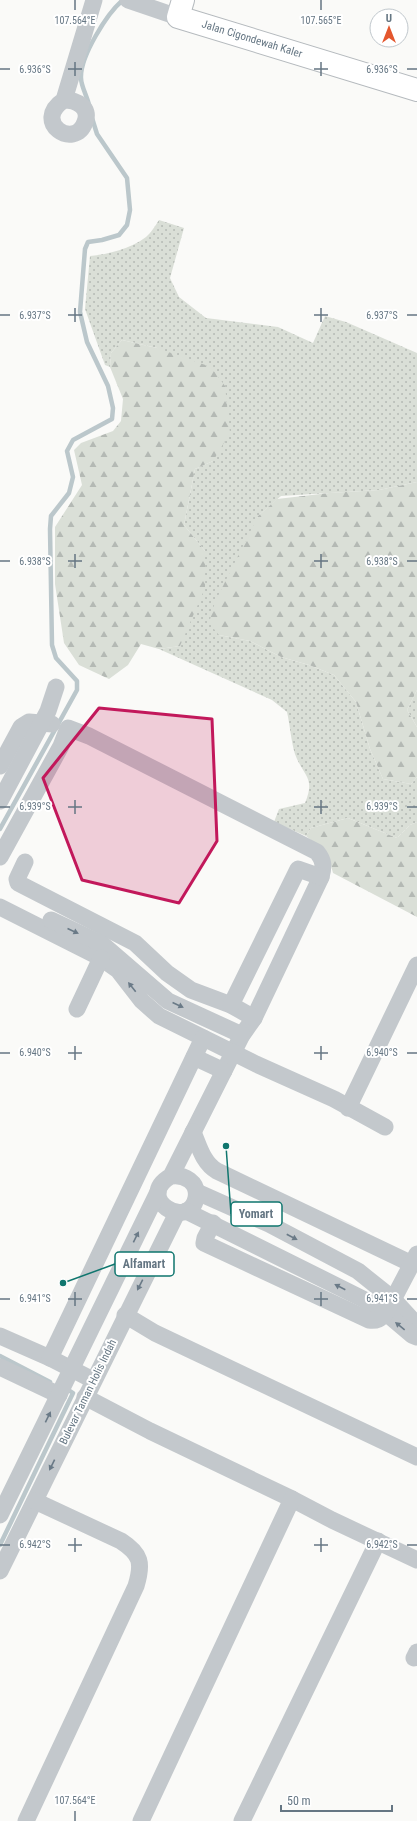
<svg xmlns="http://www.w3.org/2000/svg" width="417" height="1821" viewBox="0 0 417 1821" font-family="'Roboto Condensed',sans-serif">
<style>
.grass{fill:url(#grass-dots)}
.forest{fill:url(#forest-firs)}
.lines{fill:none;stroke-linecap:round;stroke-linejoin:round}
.stream{stroke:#bbc7cb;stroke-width:4.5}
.major-casing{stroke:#b5babe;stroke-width:24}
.minor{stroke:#c3c8cc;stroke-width:17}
.major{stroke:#fff;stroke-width:22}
.oneway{fill:#6a7a87}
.marked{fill:#c2185b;fill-opacity:0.2;stroke:#c2185b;stroke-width:3;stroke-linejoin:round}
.ticks{fill:none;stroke:#657683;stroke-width:1.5}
.labels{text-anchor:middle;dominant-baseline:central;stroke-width:4;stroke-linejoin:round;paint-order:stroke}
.street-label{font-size:11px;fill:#657683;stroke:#fff}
.ticks-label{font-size:10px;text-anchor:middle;fill:#657683;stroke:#fff;stroke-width:4;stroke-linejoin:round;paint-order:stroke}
.leader{fill:none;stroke:#0f766e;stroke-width:1.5}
.callout-dot{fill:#0f766e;stroke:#fff;stroke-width:1.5}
.callout{fill:#fff;stroke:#0f766e;stroke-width:1.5}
.callout-label{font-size:12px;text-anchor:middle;font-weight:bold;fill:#657683}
</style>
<defs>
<pattern id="grass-dots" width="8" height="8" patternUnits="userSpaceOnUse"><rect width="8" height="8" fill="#dadfd7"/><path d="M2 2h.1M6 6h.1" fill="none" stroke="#b4b9b4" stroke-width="1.8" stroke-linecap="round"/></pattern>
<pattern id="forest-firs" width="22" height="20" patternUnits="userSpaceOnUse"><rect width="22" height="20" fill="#dadfd7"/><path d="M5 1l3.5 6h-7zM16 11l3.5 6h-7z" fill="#b4b9b4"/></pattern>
</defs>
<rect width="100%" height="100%" fill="#fafaf8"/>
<g class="grass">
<path d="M 159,220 L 184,228 L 170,278 L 179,297 L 206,318 L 278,327 L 313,343 L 325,316 L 346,322 L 417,353 L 417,482 L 379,490 L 281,496 L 258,516 L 219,635 L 250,641 L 281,657 L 309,665 L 334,675 L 356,702 L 370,749 L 383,779 L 411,784 L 417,777 L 417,822 L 410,825 L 397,838 L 348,818 L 311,828 L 306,836 L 274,822 L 279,809 L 305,803 C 316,777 303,776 295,754 C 291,741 290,725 287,712 L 272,700 L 159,649 L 180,646 L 205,551 L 184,525 L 195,469 L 213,461 L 157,348 L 122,340 L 111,353 L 110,367 L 105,365 L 85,309 L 90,256 C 109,254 130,249 146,237 C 151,233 155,226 159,220 Z"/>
<path d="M 417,690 L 417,727 L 407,710 Z"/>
</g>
<g class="forest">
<path d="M 122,340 L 157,348 L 211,367 L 225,386 L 230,433 L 213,461 L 195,469 L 184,525 L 205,551 L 205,588 L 180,646 L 159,649 L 141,644 L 128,665 L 109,679 L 79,665 L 64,643 L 55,584 L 55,527 L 82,485 L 74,450 L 81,443 L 113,431 L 121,421 L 123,399 L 110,367 L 111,353 Z"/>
<path d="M 417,482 L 417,690 L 407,710 L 417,727 L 417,777 L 411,784 L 383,779 L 370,749 L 356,702 L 334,675 L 309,665 L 281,657 L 250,641 L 219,635 L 209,623 L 215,602 L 258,516 L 277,499 L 329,493 L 379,490 Z"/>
<path d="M 348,818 L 397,838 L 410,825 L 417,822 L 417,917 L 333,873 C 329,853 321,848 306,836 L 311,828 Z"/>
</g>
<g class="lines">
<g class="stream">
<path d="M 89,105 C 87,96 81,86 81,78 C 80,57 107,13 123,0"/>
<path d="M 0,829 L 77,690 L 77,681 L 56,658 L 52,645 L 50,529 L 51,516 L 69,493 L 73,477 L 67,451 L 73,440 L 112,419 L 113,408 L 108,386 L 87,342 L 80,312 L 85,249 L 88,242 L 102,240 L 119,235 L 127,225 L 130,210 L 127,178 L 97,134 L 92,118"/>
<path d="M 0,1356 L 50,1382"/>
<path d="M 0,1545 L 73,1393 L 70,1391"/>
</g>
<defs>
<path id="major" d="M 183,0 L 178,17 L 417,90"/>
</defs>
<use href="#major" class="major-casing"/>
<g class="minor">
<path d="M 128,0 L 178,17"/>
<path d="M 64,100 C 76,100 91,107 85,122 C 75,151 31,122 64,100 L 94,0"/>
<path d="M 0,766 L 21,727 L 29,722 L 52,724"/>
<path d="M 0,801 L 48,711 L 56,687"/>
<path d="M 0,857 L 61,746 L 68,728 L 89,736 L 317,852 C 324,861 324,866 321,877 L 254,1018 L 242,1035 L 171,1176 C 133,1198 189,1232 196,1198 C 199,1182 184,1174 171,1176"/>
<path d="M 25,862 L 17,879 L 18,883 L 135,943 L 167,973 L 191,990 L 231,1005 L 254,1018"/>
<path d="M 0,907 L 101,958 L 118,970 L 142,1001 L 159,1016 L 256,1064 L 334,1099 L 385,1127"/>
<path d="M 51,920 L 102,944 L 168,1001 L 242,1035"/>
<path d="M 231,1005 L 298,869 L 321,877"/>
<path d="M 77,1009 L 101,958"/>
<path d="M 194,1057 L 224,1071"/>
<path d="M 348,1108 L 417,965"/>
<path d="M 193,1132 C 199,1146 203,1163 217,1171 L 412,1264"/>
<path d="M 197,1192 L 269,1224 L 358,1271 L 393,1299 L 417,1325"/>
<path d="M 186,1211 L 365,1300 L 386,1313 L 412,1335 L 417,1337"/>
<path d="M 213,1223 L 205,1238 L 204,1243 L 369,1320 C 377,1321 380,1319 386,1313 L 417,1254"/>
<path d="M 125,1315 L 155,1333 L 417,1457"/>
<path d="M 0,1336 L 50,1358 L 93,1380"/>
<path d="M 50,1358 L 203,1038"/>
<path d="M 0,1367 L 59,1395"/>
<path d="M 85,1397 L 150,1431 L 292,1499 L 332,1520 L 417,1560"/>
<path d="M 0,1515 L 158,1192"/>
<path d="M 0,1571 L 177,1213"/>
<path d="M 414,1658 L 417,1652"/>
<path d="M 26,1821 L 136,1586 C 143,1563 141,1554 121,1541 L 35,1501"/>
<path d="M 141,1821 L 292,1499"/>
<path d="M 242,1821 L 378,1541"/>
</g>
<use href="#major" class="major"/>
</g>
<defs><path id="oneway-solid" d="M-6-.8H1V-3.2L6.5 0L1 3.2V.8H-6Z"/></defs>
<g class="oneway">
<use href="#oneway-solid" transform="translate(73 931) rotate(24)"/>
<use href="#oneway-solid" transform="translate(132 987) rotate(-128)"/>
<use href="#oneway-solid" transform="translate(178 1005) rotate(25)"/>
<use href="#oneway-solid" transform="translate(136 1237) rotate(-64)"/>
<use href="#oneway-solid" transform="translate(292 1237) rotate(28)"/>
<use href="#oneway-solid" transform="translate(140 1285) rotate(117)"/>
<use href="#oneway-solid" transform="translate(340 1287) rotate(-153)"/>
<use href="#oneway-solid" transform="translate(400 1326) rotate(-141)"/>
<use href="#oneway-solid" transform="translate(48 1417) rotate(-64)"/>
<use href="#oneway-solid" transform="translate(52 1465) rotate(116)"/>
</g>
<path class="marked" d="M 99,708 L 212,719 L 217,841 L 179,903 L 82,880 L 43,778 Z"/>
<path class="ticks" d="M 75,0 L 75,10M 321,0 L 321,10M 75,62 L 75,76M 321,62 L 321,76M 0,69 L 10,69M 68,69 L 82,69M 314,69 L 328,69M 407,69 L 417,69M 75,308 L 75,322M 321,308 L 321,322M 0,315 L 10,315M 68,315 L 82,315M 314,315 L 328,315M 407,315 L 417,315M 75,554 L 75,568M 321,554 L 321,568M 0,561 L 10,561M 68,561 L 82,561M 314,561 L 328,561M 407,561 L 417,561M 75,800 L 75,814M 321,800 L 321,814M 0,807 L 10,807M 68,807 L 82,807M 314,807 L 328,807M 407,807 L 417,807M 75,1046 L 75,1060M 321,1046 L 321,1060M 0,1053 L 10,1053M 68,1053 L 82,1053M 314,1053 L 328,1053M 407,1053 L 417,1053M 75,1292 L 75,1306M 321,1292 L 321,1306M 0,1299 L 10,1299M 68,1299 L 82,1299M 314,1299 L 328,1299M 407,1299 L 417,1299M 75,1538 L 75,1552M 321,1538 L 321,1552M 0,1545 L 10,1545M 68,1545 L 82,1545M 314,1545 L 328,1545M 407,1545 L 417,1545M 75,1811 L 75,1821"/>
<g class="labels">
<g class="street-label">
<text transform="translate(252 39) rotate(17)">Jalan Cigondewah Kaler</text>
<text transform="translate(88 1392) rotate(-64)">Bulevar Taman Holis Indah</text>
</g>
</g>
<g class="ticks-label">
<text x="75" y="24">107.564°E</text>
<text x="321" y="24">107.565°E</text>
<text x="35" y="73">6.936°S</text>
<text x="382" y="73">6.936°S</text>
<text x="35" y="319">6.937°S</text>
<text x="382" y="319">6.937°S</text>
<text x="35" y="565">6.938°S</text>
<text x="382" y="565">6.938°S</text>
<text x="35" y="810">6.939°S</text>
<text x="382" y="810">6.939°S</text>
<text x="35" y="1056">6.940°S</text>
<text x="382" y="1056">6.940°S</text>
<text x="35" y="1302">6.941°S</text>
<text x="382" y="1302">6.941°S</text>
<text x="35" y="1548">6.942°S</text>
<text x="382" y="1548">6.942°S</text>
<text x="75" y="1804">107.564°E</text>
</g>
<path class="leader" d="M226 1146L231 1214M63 1283L115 1264"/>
<g class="callout-dot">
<circle cx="226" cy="1146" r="4"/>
<circle cx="63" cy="1283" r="4"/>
</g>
<g class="callout">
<rect x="231" y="1202" width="51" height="24" rx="4"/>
<rect x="115" y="1252" width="59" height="24" rx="4"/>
</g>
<g class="callout-label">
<text x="256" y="1218">Yomart</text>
<text x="144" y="1268">Alfamart</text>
</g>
<g transform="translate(389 28)"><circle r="19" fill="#ffffff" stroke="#c1c8cd"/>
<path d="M0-3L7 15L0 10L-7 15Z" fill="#e4572e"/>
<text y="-6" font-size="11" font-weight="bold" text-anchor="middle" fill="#657683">U</text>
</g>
<path d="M281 1805v6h111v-6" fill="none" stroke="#657683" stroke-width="2"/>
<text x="287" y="1805" font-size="12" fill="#657683" stroke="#ffffff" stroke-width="3" paint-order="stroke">50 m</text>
</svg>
